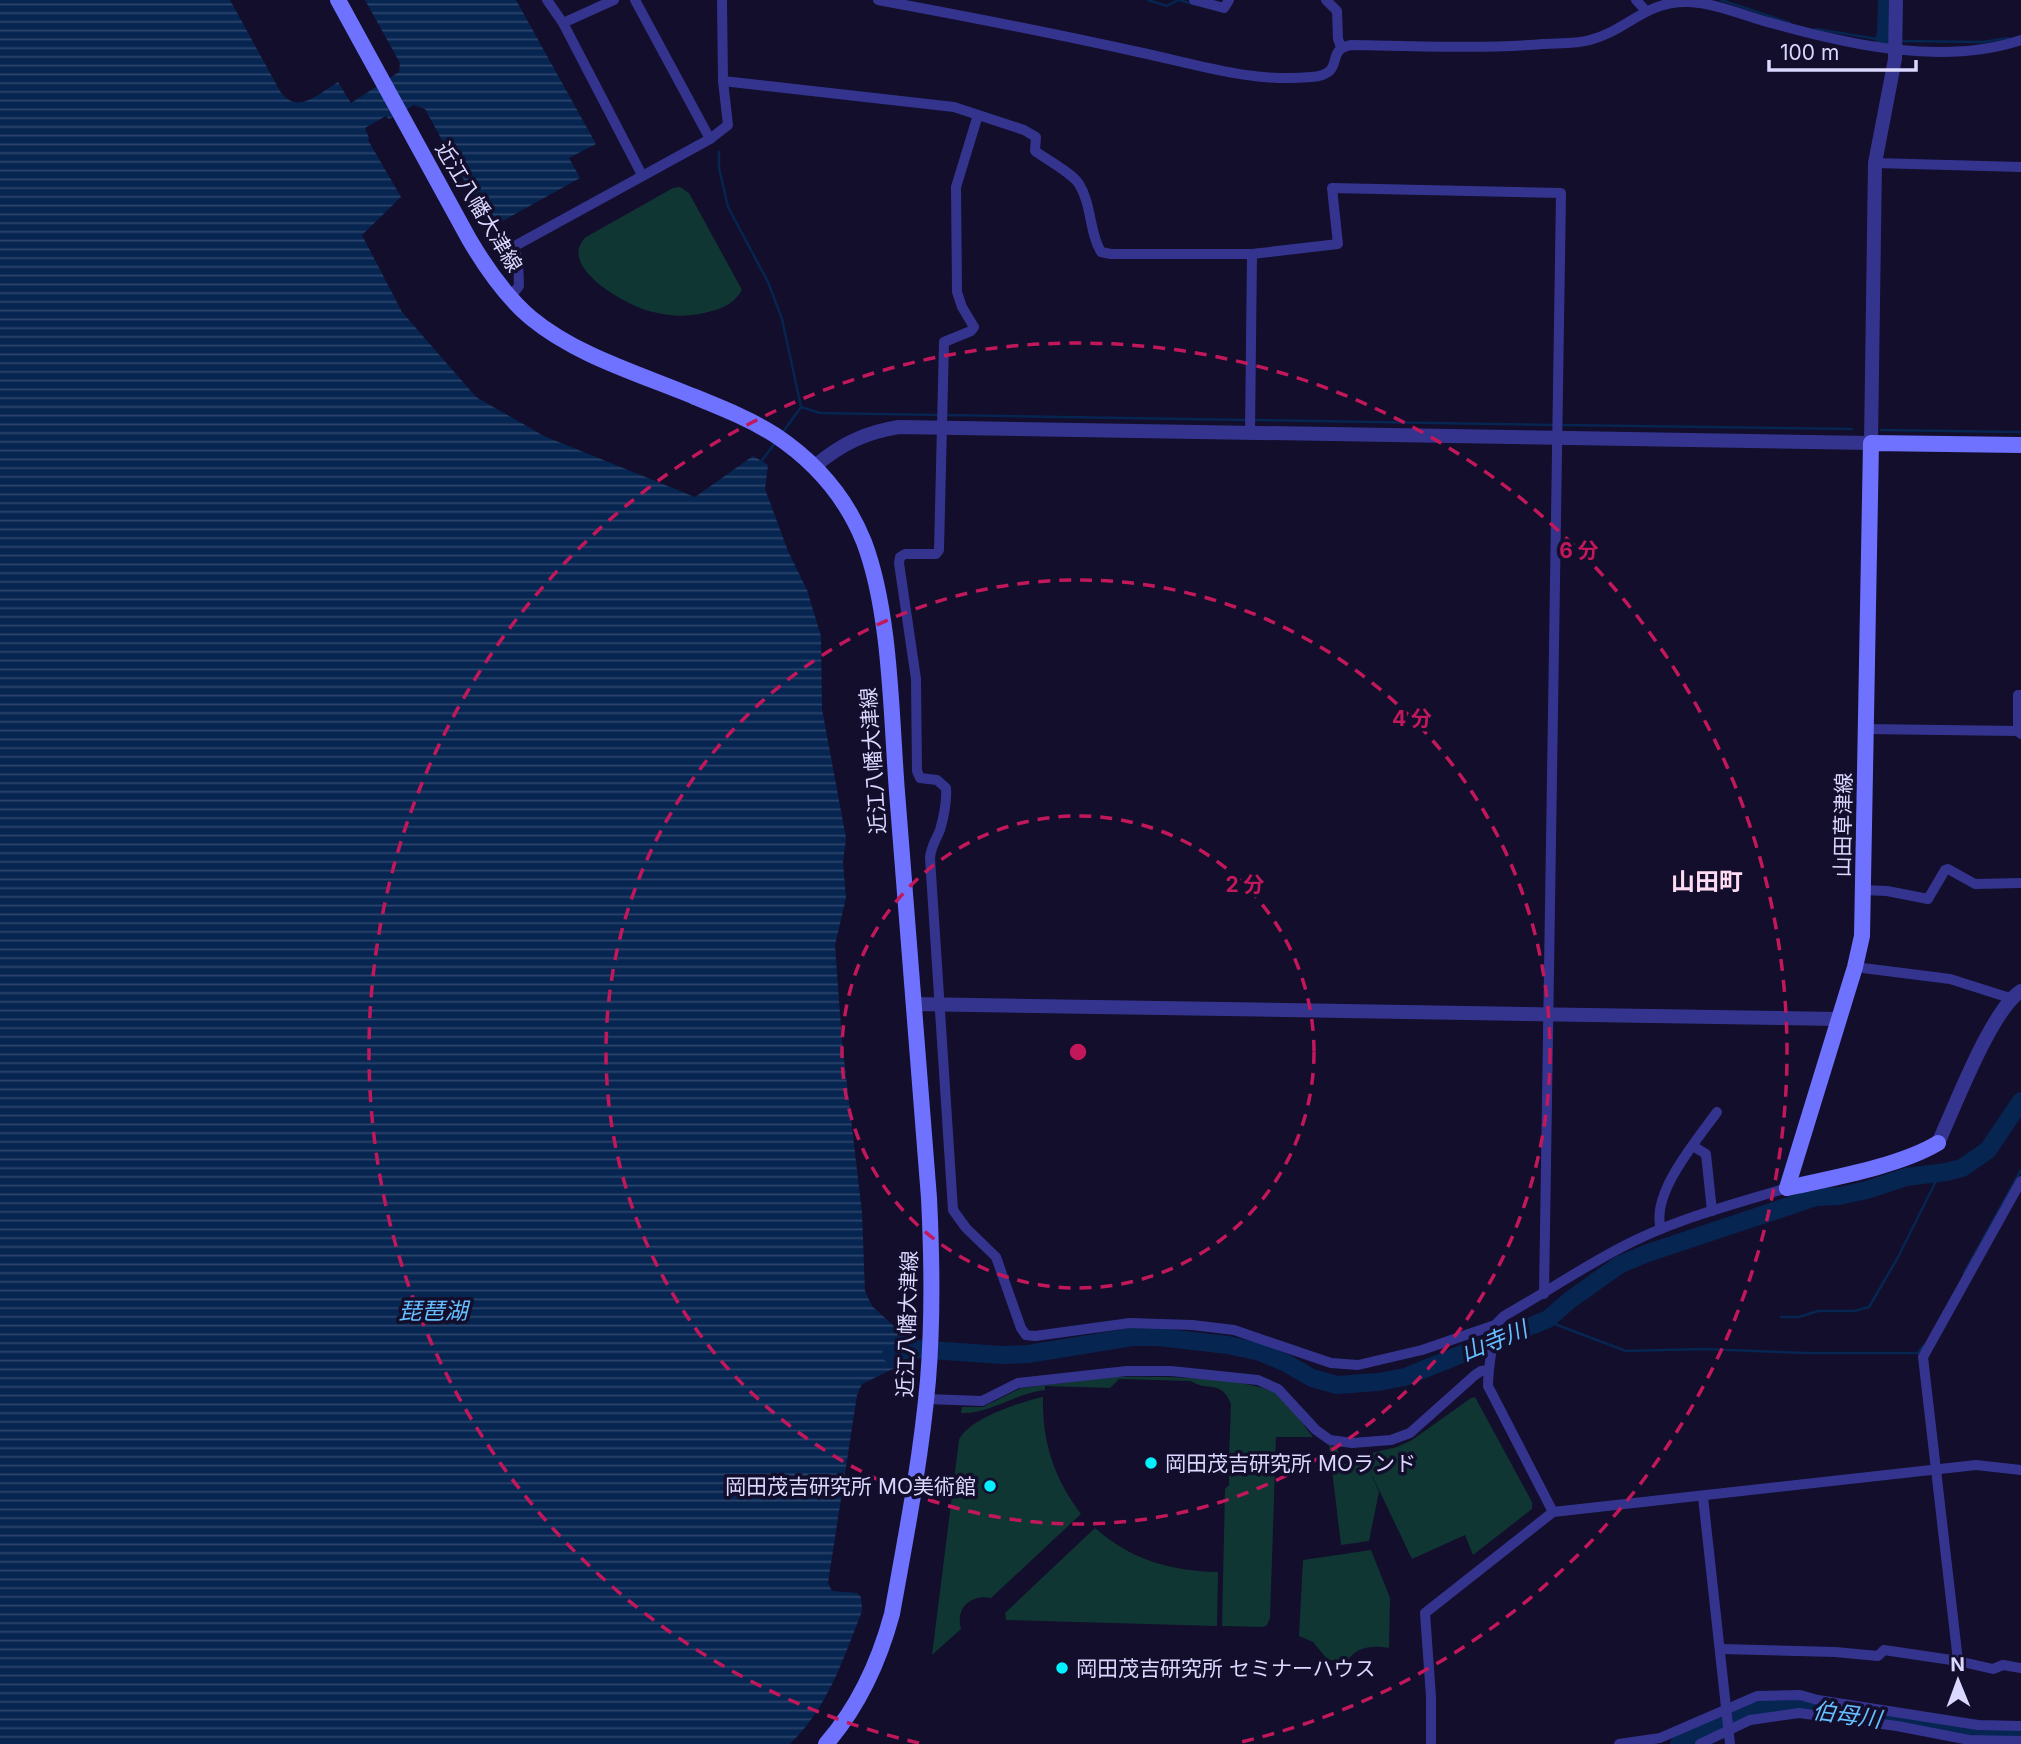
<svg xmlns="http://www.w3.org/2000/svg" width="2021" height="1744" viewBox="0 0 2021 1744" font-family="Inter,'Noto Sans JP',sans-serif">
<style>
.grass{fill:#103633}
.water{fill:url(#water-rules)}
.lines{fill:none;stroke-linecap:round;stroke-linejoin:round}
.stream{stroke:#072551;stroke-width:2.5}
.river{stroke:#072551;stroke-width:18}
.minor{stroke:#34348f;stroke-width:10}
.tertiary{stroke:#34348f;stroke-width:14}
.secondary{stroke:#6f71ff;stroke-width:16}
.ring{fill:none;stroke:#c2185b;stroke-width:3.5;stroke-dasharray:12 9}
.poi-dot{fill:#04f0ff;stroke:#120e2b;stroke-width:2.5}
.labels{text-anchor:middle;dominant-baseline:central;stroke-width:7;stroke-linejoin:round;paint-order:stroke}
.street-label{font-size:21px;fill:#dbd8ff;stroke:#120e2b}
.poi-label{font-size:21px;fill:#dbd8ff;stroke:#120e2b;text-anchor:start}
.water-label{font-size:23px;font-style:italic;fill:#66bfff;stroke:#120e2b}
.quarter-label{font-size:24px;font-weight:bold;fill:#ffdaf3;stroke:#120e2b}
.centre{fill:#c2185b;stroke:#120e2b;stroke-width:3.5}
.ring-label{font-size:21px;text-anchor:middle;font-weight:bold;fill:#c2185b;stroke:#120e2b;stroke-width:7;stroke-linejoin:round;paint-order:stroke}
</style>
<defs>
<pattern id="water-rules" width="6" height="5" patternUnits="userSpaceOnUse" patternTransform="scale(1.75)"><rect width="6" height="5" fill="#072551"/><path d="M0 2.5h6" fill="none" stroke="#2b446b"/></pattern>
</defs>
<rect width="100%" height="100%" fill="#120e2b"/>
<g class="grass">
<path d="M 680,187 L 689,193 L 742,290 C 735,302 724,308 712,311 C 692,317 673,317 653,312 C 628,307 555,266 586,237 L 673,188 Z"/>
<path d="M 1113,1377 C 1148,1376 1252,1376 1279,1395 C 1292,1405 1302,1424 1313,1437 L 1276,1437 L 1275,1459 L 1273,1461 L 1231,1459 L 1229,1457 L 1231,1404 C 1222,1379 1206,1392 1191,1381 L 1119,1379 L 1110,1388 L 1045,1386 L 1045,1390 C 1015,1393 991,1414 961,1413 L 962,1407 L 983,1407 L 1021,1388 Z"/>
<path d="M 1043,1397 C 1042,1442 1054,1478 1081,1514 L 991,1598 C 971,1594 955,1608 961,1629 L 932,1655 L 959,1440 C 968,1419 1020,1402 1043,1397 Z"/>
<path d="M 1475,1397 L 1532,1502 L 1532,1509 L 1473,1555 L 1465,1535 L 1412,1559 L 1369,1469 L 1379,1492 L 1369,1541 L 1341,1545 L 1329,1445 L 1337,1447 L 1340,1459 L 1344,1464 L 1356,1465 L 1367,1454 L 1397,1447 L 1412,1440 L 1471,1398 Z"/>
<path d="M 1229,1467 L 1275,1469 L 1270,1618 L 1267,1625 L 1263,1627 L 1222,1626 L 1225,1489 L 1229,1485 Z"/>
<path d="M 1095,1528 C 1131,1560 1171,1571 1218,1572 L 1217,1626 L 1006,1620 L 1005,1613 Z"/>
<path d="M 1371,1550 L 1390,1598 L 1389,1648 C 1373,1645 1357,1646 1347,1661 L 1328,1660 L 1313,1642 L 1299,1636 L 1303,1560 Z"/>
</g>
<path class="water" d="M 0,0 L 230,0 L 280,91 C 297,116 318,94 338,82 L 351,103 L 399,72 L 400,63 L 365,0 L 516,0 L 596,144 L 569,158 L 580,178 L 490,228 L 425,109 L 414,105 L 389,119 L 386,116 L 365,128 L 369,138 L 368,140 L 401,197 L 362,235 L 402,312 L 476,397 L 544,436 L 695,497 L 753,456 L 768,465 L 765,489 L 788,551 L 807,590 L 821,636 L 822,709 L 846,838 L 843,862 L 846,898 L 835,945 L 842,1041 L 862,1213 L 865,1291 L 872,1306 L 897,1329 L 903,1333 L 915,1337 L 914,1363 L 901,1365 L 862,1384 L 857,1395 L 828,1583 L 832,1591 L 857,1593 L 861,1597 L 862,1611 C 843,1660 828,1707 790,1744 L 0,1744 Z"/>
<g class="lines">
<g class="stream">
<path d="M 1148,0 L 1167,6 L 1178,0"/>
<path d="M 1179,0 L 1193,4"/>
<path d="M 1721,0 L 1790,23"/>
<path d="M 1816,29 L 1889,41"/>
<path d="M 1899,41 L 1983,42 L 2008,38"/>
<path d="M 719,152 L 719,168 L 728,207 L 768,282 L 782,319 L 801,407"/>
<path d="M 801,407 L 820,413 L 939,415"/>
<path d="M 946,415 L 1247,420"/>
<path d="M 1254,420 L 1555,425"/>
<path d="M 1562,425 L 1852,429"/>
<path d="M 1881,430 L 2021,432"/>
<path d="M 783,432 L 801,407"/>
<path d="M 760,463 L 775,443"/>
<path d="M 1964,1273 L 2021,1170"/>
<path d="M 1551,1316 L 1557,1325 L 1626,1351 L 1703,1349 L 1807,1353 L 1918,1353 L 1923,1346"/>
<path d="M 1781,1317 L 1799,1317 L 1818,1311 L 1854,1311 L 1869,1307 L 1897,1259 L 1940,1173"/>
</g>
<g class="river">
<path d="M 1884,40 L 1886,34 L 1887,0"/>
<path d="M 891,1354 L 915,1349 L 1003,1355 L 1028,1354 L 1132,1337 L 1158,1337 L 1228,1345 L 1260,1352 L 1286,1363 L 1312,1378 L 1337,1385 L 1378,1382 L 1405,1377 L 1548,1319 L 1570,1300 L 1619,1265 L 1645,1254 L 1816,1197 L 1839,1196 L 1867,1190 L 1906,1177 L 1946,1172 L 1962,1168 L 1988,1150 L 2021,1101"/>
<path d="M 1679,1744 C 1702,1734 1742,1712 1764,1707 C 1789,1702 1814,1707 1839,1711 C 1899,1719 1960,1737 2021,1733"/>
</g>
<g class="minor">
<path d="M 547,0 L 563,23 L 642,175"/>
<path d="M 635,0 L 710,139"/>
<path d="M 878,0 C 965,16 1052,33 1138,52 C 1196,64 1251,83 1311,77 C 1348,74 1323,50 1351,45 C 1415,46 1479,49 1543,44 C 1558,43 1576,44 1590,40 C 1628,30 1645,1 1688,2 C 1717,3 1747,17 1775,24 C 1850,45 1945,66 2021,40"/>
<path d="M 1194,0 L 1224,8 L 1229,0"/>
<path d="M 1326,0 L 1337,11 L 1338,39 L 1341,47"/>
<path d="M 1636,0 L 1646,11"/>
<path d="M 563,23 L 614,0"/>
<path d="M 723,81 L 954,107 L 1024,130 L 1036,137 L 1035,151 C 1046,159 1072,173 1079,184 C 1092,205 1089,232 1101,252 L 1111,254 L 1252,254 L 1338,244 L 1332,188 L 1561,193 L 1544,1294"/>
<path d="M 978,115 L 956,187 L 957,292 L 962,307 L 974,327 L 971,331 L 944,342 L 939,550 L 936,554 L 905,554 L 900,557 L 899,563 L 916,679 L 917,771 L 920,778 L 937,780 L 946,788 C 947,802 944,816 940,830 C 936,840 931,846 930,858 L 953,1210 L 966,1228 L 996,1257 L 1021,1328 L 1026,1335 L 1035,1336 L 1130,1323 L 1192,1325 L 1234,1330 L 1331,1363 L 1358,1365 L 1422,1350 L 1495,1325 L 1504,1316 C 1543,1294 1580,1269 1620,1248 C 1672,1220 1731,1205 1787,1188"/>
<path d="M 1875,163 L 2021,167"/>
<path d="M 510,297 L 519,286 L 518,259 L 513,247 L 710,139 L 728,125 L 723,81 L 722,0"/>
<path d="M 1250,433 L 1252,254"/>
<path d="M 2021,695 L 2018,695 L 2018,731 L 2021,734"/>
<path d="M 1865,729 L 2018,731"/>
<path d="M 1863,890 L 1887,891 L 1928,899 L 1945,870 L 1948,869 L 1975,884 L 2021,883"/>
<path d="M 1855,967 L 1950,979 L 2010,998"/>
<path d="M 1693,1146 L 1706,1154 L 1712,1211"/>
<path d="M 1661,1229 C 1650,1194 1697,1140 1717,1112"/>
<path d="M 1495,1325 C 1493,1345 1488,1366 1488,1386 L 1553,1512"/>
<path d="M 926,1399 L 982,1401 L 1018,1383 L 1127,1371 L 1171,1371 L 1258,1380 L 1278,1389 L 1316,1430 L 1330,1440 L 1352,1443 L 1391,1440 L 1410,1433 L 1475,1375 L 1481,1371 L 1488,1370"/>
<path d="M 1703,1497 L 1730,1744"/>
<path d="M 1721,1649 L 1835,1652 L 1878,1656 L 1884,1650 L 1958,1661 L 1993,1669 L 2003,1665 L 2021,1668"/>
<path d="M 1958,1661 L 1923,1357 L 2021,1181"/>
<path d="M 1431,1744 L 1431,1697 L 1425,1613 L 1553,1512 L 1976,1465 L 2021,1470"/>
<path d="M 1619,1744 L 1660,1738 L 1757,1696 L 1800,1695 L 1818,1700 L 1978,1725 L 2021,1726"/>
<path d="M 1700,1744 L 1750,1720 L 1799,1713 L 1897,1726 L 1969,1740 L 2021,1741"/>
</g>
<g class="tertiary">
<path d="M 815,466 C 841,444 866,432 899,427 L 1871,443 L 1875,163 L 1895,59 L 1896,0"/>
<path d="M 914,1004 L 1838,1019"/>
<path d="M 1938,1143 C 1955,1107 1991,1010 2021,991"/>
</g>
<g class="secondary">
<path d="M 338,0 L 469,239 C 486,268 505,296 531,318 C 577,356 640,374 695,397 C 722,408 750,419 775,435 C 814,461 846,497 864,542 C 891,613 891,716 897,792 C 907,928 919,1063 929,1198 C 932,1259 933,1320 928,1380 C 921,1459 906,1536 892,1614 C 879,1662 859,1706 826,1744"/>
<path d="M 1787,1188 L 1855,967 L 1862,936 L 1871,443 L 2021,445"/>
<path d="M 1787,1188 C 1832,1178 1900,1166 1938,1143"/>
</g>
</g>
<g class="ring">
<circle cx="1078" cy="1052" r="236"/>
<circle cx="1078" cy="1052" r="472"/>
<path d="M919 1743A709 709 0 1 1 1237 1743"/>
</g>
<g class="poi-dot">
<circle cx="1151" cy="1463" r="7"/>
<circle cx="990" cy="1486" r="7"/>
<circle cx="1062" cy="1668" r="7"/>
</g>
<g class="labels">
<g class="street-label">
<text transform="translate(479 207) rotate(59)">近江八幡大津線</text>
<text transform="translate(873 761) rotate(-94)">近江八幡大津線</text>
<text transform="translate(1843 825) rotate(-89)">山田草津線</text>
<text transform="translate(907 1324) rotate(-88)">近江八幡大津線</text>
</g>
<g class="poi-label">
<text x="1165" y="1463">岡田茂吉研究所 MOランド</text>
<text x="976" y="1486" text-anchor="end">岡田茂吉研究所 MO美術館</text>
<text x="1076" y="1668">岡田茂吉研究所 セミナーハウス</text>
</g>
<g class="water-label">
<text x="433" y="1311">琵琶湖</text>
<text transform="translate(1494 1341) rotate(-22)">山寺川</text>
<text transform="translate(1847 1715) rotate(8)">伯母川</text>
</g>
<g class="quarter-label">
<text x="1707" y="881">山田町</text>
</g>
</g>
<circle cx="1078" cy="1052" r="10" class="centre"/>
<g class="ring-label">
<text x="1579" y="558">6 分</text>
<text x="1412" y="726">4 分</text>
<text x="1245" y="892">2 分</text>
</g>
<g transform="translate(1958 1681) rotate(359)" stroke="#120e2b" stroke-width="5" paint-order="stroke">
<path d="M0-5L12 26L0 18L-12 26Z" fill="#dbd8ff"/>
<text y="-10" font-size="19" font-weight="bold" text-anchor="middle" fill="#dbd8ff">N</text>
</g>
<path d="M1769 60v10h147v-10" fill="none" stroke="#dbd8ff" stroke-width="3.5"/>
<text x="1780" y="60" font-size="21" fill="#dbd8ff" stroke="#120e2b" stroke-width="5" paint-order="stroke">100 m</text>
</svg>
